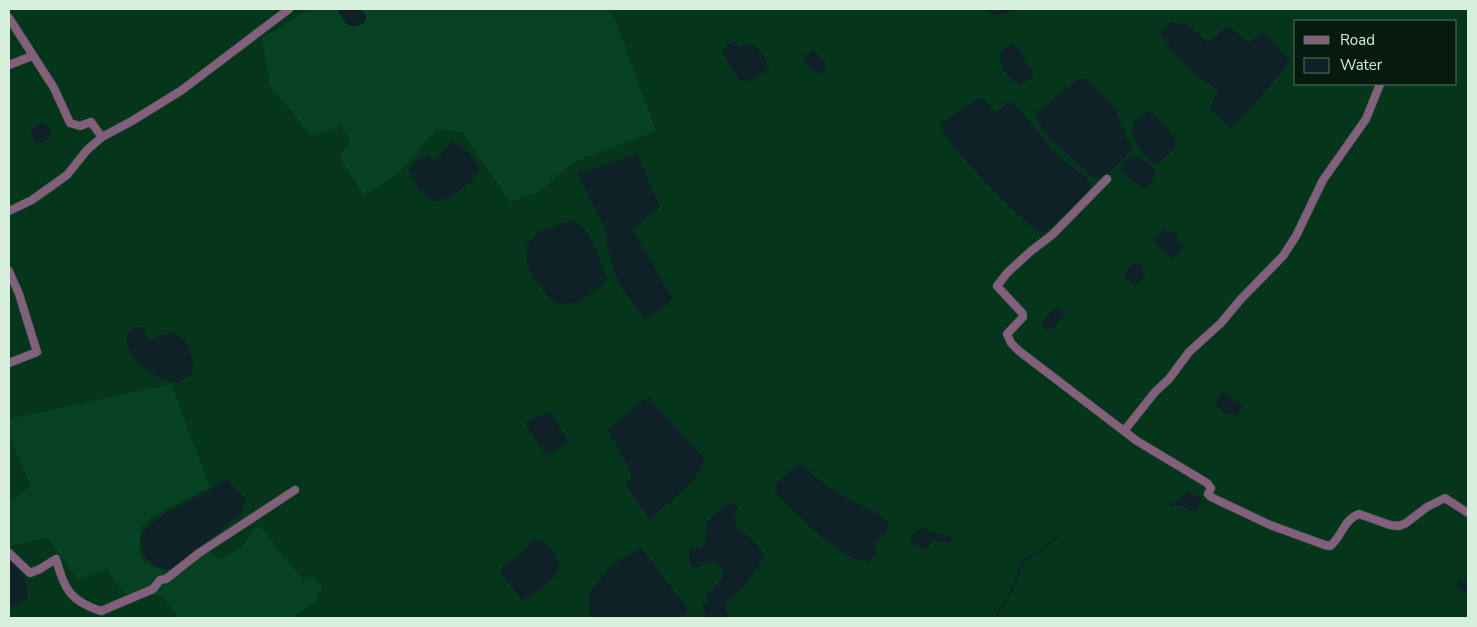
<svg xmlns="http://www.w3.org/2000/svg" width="1477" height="627" viewBox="0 0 1477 627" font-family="'Nunito Sans',sans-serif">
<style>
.built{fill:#064223}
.water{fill:#0d2126}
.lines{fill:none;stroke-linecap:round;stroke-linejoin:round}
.stream{stroke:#0d2126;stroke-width:2}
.minor-casing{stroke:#27543b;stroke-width:9}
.minor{stroke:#835f7c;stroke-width:8}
</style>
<rect width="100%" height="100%" fill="#05361c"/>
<g class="built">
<path d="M 310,9 L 606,9 L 615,19 L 656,131 L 574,162 L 539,192 L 510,202 L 463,133 L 437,129 L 398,174 L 364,195 L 339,157 L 350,140 L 340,126 L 311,137 L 294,114 L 270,87 L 262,38 Z"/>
<path d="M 171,384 L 210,487 L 153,516 L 142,525 L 139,549 L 144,563 L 173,575 L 204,553 L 209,552 L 219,559 L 237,550 L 245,543 L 254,529 L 259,526 L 267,534 L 281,554 L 299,575 L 304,579 L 313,575 L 323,589 L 317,595 L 318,597 L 317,600 L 296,615 L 296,618 L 178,618 L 163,596 L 125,594 L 106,569 L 78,580 L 48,538 L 11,546 L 9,543 L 9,502 L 31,486 L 9,436 L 9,419 Z"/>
</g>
<g class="water">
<path d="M 337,9 L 361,9 L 366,15 L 366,21 C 360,27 355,27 347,25 Z"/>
<path d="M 987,9 L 1015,9 L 998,16 L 989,12 Z"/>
<path d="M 1170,22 L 1188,25 L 1208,43 L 1228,26 L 1248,42 L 1264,32 L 1290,61 L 1253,106 L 1231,129 L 1210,108 L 1218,90 L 1196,76 L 1173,52 L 1160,33 Z"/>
<path d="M 736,42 L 740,47 L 751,43 C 760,48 764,57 769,66 L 768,69 L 747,82 L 740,81 L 723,54 C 724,46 728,43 736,42 Z"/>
<path d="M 1010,43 L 1019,49 L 1033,73 L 1031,78 L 1021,85 C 1008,78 1000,67 1000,53 Z"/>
<path d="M 814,50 L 826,64 L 825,70 L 818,75 L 804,60 L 804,57 Z"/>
<path d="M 1079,79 L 1087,79 L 1111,103 L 1116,110 L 1119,121 L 1132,148 C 1130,155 1106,177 1098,178 C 1095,178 1092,176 1090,175 L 1049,138 L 1036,118 L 1036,113 Z"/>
<path d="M 977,99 L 985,100 L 994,111 L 999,110 L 1008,102 L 1012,102 L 1022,112 L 1057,156 L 1086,177 L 1092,187 C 1087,193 1048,232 1044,232 C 1031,234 953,148 943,133 L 940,127 L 941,123 Z"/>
<path d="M 1149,112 C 1160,117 1172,132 1176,144 L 1170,153 L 1158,163 L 1153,163 C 1137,147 1117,124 1149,112 Z"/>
<path d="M 42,122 L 47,125 L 52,132 L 47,140 L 38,144 L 34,141 L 31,130 Z"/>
<path d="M 453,142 C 466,149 474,156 480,169 C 471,186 452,197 434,202 C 422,195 415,183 409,171 C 414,162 418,158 427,155 L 433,160 C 443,157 444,146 453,142 Z"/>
<path d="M 637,154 L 660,207 L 632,229 L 673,299 L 645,321 L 618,282 L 607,245 L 607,233 L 577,174 Z"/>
<path d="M 1133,156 C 1143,156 1151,166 1156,174 C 1155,181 1149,187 1143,188 L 1129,178 L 1121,169 L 1122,163 Z"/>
<path d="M 573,221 C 593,229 599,260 607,278 L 602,286 L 577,303 L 561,304 L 552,301 L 533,277 L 527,262 L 526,245 L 538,233 L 565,222 Z"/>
<path d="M 1164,229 L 1172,232 L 1184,245 L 1178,255 L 1172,259 L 1160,248 L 1153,239 Z"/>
<path d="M 1134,263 L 1141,265 L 1145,275 L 1139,283 L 1135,285 L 1124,277 L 1129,268 Z"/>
<path d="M 1057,307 L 1063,310 L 1064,315 L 1054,328 L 1047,330 L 1042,325 C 1044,318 1051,311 1057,307 Z"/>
<path d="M 137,327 L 143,327 L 148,338 L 151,340 L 165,334 L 174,333 C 178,336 183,339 187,343 C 189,347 190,351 191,355 C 198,371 192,375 177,383 C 164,381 147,372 138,363 C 128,352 119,333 137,327 Z"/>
<path d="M 1223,391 L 1226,392 L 1230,398 L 1243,405 L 1242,410 L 1236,416 L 1224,413 L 1216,405 L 1216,401 Z"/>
<path d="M 651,397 L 653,404 L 705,458 L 695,479 L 671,502 L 649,519 L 626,485 L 632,476 L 608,429 L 643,400 Z"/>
<path d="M 549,411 L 569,442 L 546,456 L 525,423 Z"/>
<path d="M 799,464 C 810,470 817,479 827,486 C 847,499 869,507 888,521 L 888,528 L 883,537 L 878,538 L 874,545 L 876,547 L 876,554 L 869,562 C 849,566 787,508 775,491 L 777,482 Z"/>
<path d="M 227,479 L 245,499 L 245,504 L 241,513 L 227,523 L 218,534 L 192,552 L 182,565 L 173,570 C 160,569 147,564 142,551 C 132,522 181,506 200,495 C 210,490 217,484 227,479 Z"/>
<path d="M 1188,492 L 1200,497 L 1202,500 L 1197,511 L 1191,511 L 1182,506 L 1171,506 L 1169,505 L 1171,502 L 1177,501 L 1182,495 Z"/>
<path d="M 729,503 L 733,504 L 738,507 L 734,518 L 738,530 L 751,538 L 764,554 L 764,558 C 752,576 742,591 724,604 C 724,610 730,613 725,618 L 707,618 L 701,607 L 708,601 L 705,597 L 707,595 L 713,590 L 725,575 C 715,550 706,567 694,568 L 689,561 L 689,549 L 691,547 C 711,553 703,533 708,523 C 711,516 722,508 729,503 Z"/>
<path d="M 926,528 L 932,532 L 951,537 L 952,541 L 947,543 L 933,540 L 926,550 L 912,544 L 909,538 L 916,531 Z"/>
<path d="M 535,538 C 544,541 548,545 554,552 C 556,557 560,561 559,567 C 557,578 534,594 524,599 L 521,599 L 501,572 L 501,568 L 515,558 L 517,558 Z"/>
<path d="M 641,548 L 688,609 L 682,618 L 592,618 L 589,611 L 589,594 L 609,567 Z"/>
<path d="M 11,561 C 22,569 29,586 27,599 L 9,608 L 9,562 Z"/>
<path d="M 1460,581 L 1468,582 L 1468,592 L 1464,592 L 1456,586 L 1457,582 Z"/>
</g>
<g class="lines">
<path class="stream" d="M 995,618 L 1010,594 L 1024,560 L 1044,548 L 1058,536"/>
<defs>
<g id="minor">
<path d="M 9,18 L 54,88 L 70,123 L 80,126 L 91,122 L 102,137"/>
<path d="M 9,65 L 32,56"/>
<path d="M 1107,179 L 1052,235 L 1031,251 L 1007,273 L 997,286 L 1023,314 L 1023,317 L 1007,334 L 1011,343 L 1019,351 L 1137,441 L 1207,483 L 1211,488 L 1208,494 L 1211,497 L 1270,525 L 1325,545 L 1330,546 C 1342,537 1343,520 1359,514 L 1390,525 L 1399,526 L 1406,523 L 1427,507 L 1445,498 L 1468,513"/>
<path d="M 9,211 L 32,200 L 67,175 L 87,150 L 102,137 L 132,121 L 182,90 L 289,9"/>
<path d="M 9,271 L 19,294 L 37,352 L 9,363"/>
<path d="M 1124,431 L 1155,392 L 1169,379 L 1189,352 L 1221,323 L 1241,299 L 1283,256 L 1296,236 L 1323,180 L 1366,119 L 1380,84"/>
<path d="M 9,553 L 30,573 L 40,569 L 56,559 C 64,589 70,601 101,611 L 153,589 L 160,580 L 166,579 L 199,553 L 295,490"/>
</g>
</defs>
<use href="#minor" class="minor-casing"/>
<use href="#minor" class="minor"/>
</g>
<rect width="1477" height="627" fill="none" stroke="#d7f0de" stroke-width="20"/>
<rect x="1294" y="20" width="162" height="65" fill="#071a0e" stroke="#5a7061"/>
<rect x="1304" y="36" width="25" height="8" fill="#835f7c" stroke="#5a7061"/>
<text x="1340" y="45" font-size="15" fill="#d7f0de">Road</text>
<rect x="1304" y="58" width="25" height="15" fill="#0d2126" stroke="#5a7061"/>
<text x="1340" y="70" font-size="15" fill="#d7f0de">Water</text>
</svg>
